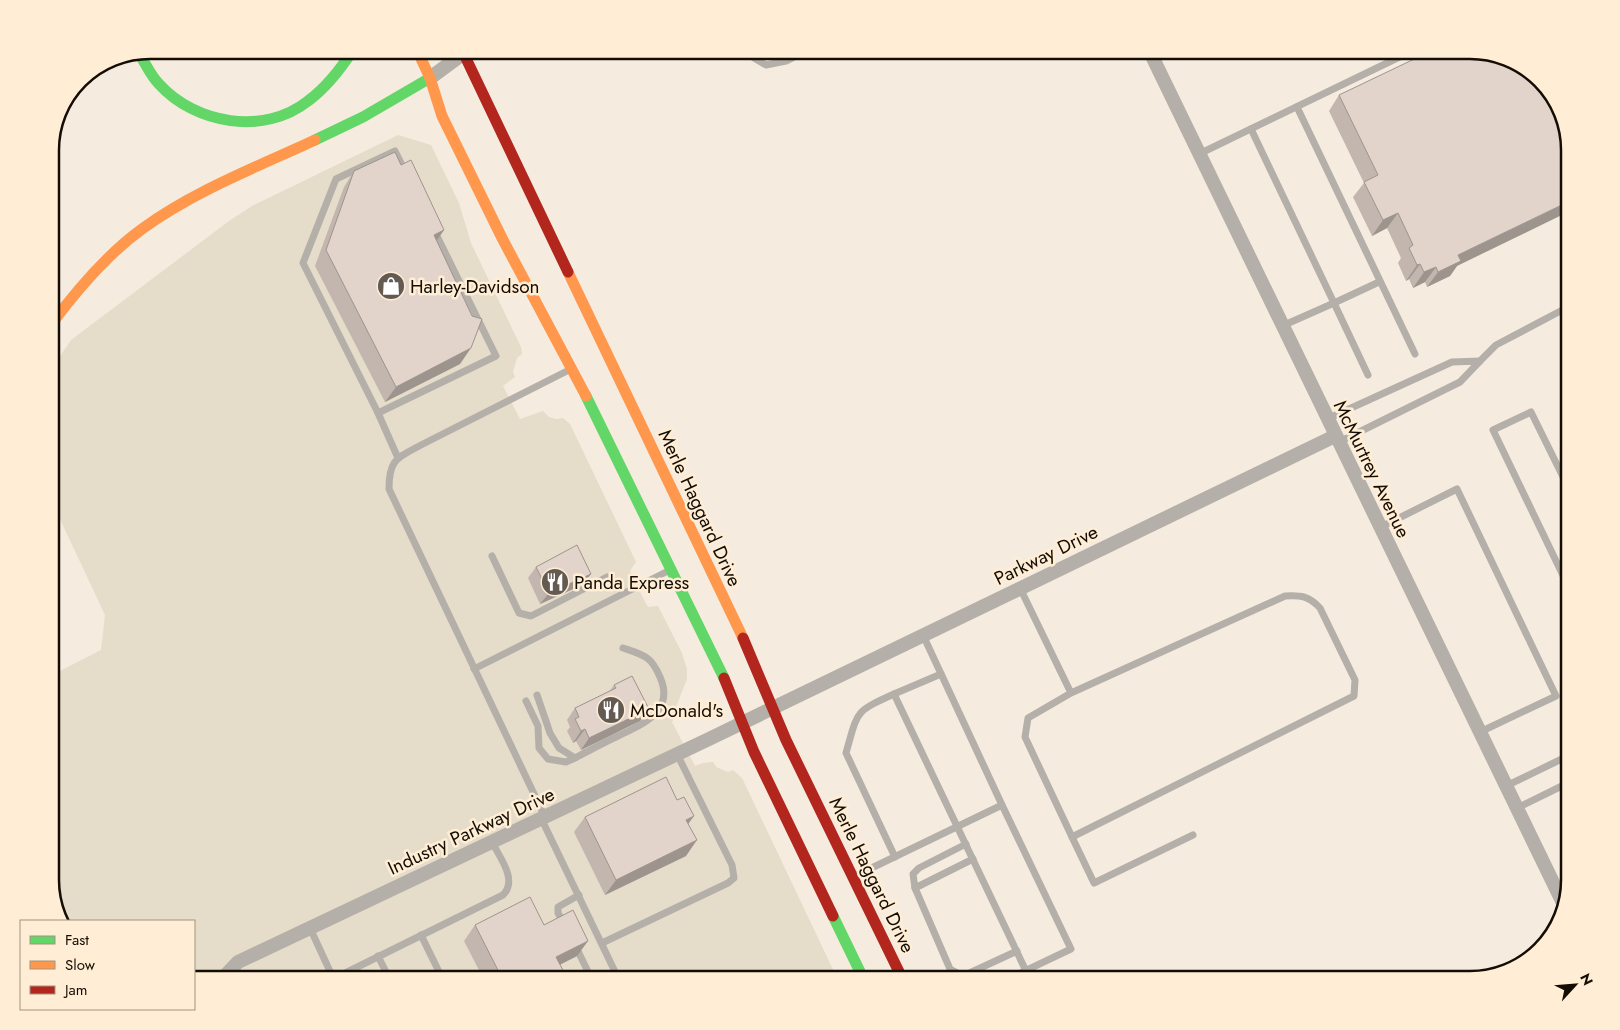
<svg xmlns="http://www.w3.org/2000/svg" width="1620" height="1030" viewBox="0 0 1620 1030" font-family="Jost,sans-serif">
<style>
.commercial{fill:#e5dcca}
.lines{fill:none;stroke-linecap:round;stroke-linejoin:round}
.lane{stroke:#b4afa9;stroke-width:7}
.street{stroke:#b4afa9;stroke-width:14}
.fast{stroke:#63d668;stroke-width:11}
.slow{stroke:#ff974d;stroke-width:11}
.jam{stroke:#b3261e;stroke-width:11}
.wall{fill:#c2b6af}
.shaded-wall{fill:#9e948e}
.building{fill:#e2d4cb;stroke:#9e948e}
.labels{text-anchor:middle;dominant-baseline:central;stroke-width:5;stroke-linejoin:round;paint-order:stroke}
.poi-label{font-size:19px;fill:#140d04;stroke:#ffeed5;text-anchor:start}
.street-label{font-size:19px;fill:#140d04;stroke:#ffeed5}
.rim{fill:none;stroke:#140d04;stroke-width:2.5}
</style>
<rect width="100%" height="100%" fill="#f5ecdf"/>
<path class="commercial" d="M 398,135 L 431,145 L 459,203 L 471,243 L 521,347 L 522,354 L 517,358 L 513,372 L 515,377 L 503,386 L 520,419 L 543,411 L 549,417 L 556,419 L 563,418 L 570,424 L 636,562 L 630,571 L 644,600 L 648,607 L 658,606 L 682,653 L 687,669 L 687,679 L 676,707 L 680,710 L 672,722 L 695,766 L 703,763 L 713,762 L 716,767 L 728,772 L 733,770 L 742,778 L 838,980 L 194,980 L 194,921 L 61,921 L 50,886 L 50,676 L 101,650 L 105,615 L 50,498 L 50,371 L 71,340 L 229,221 L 252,206 Z"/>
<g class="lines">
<g class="lane">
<path d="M 747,50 L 754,58 L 766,65 L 786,61 L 808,50"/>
<path d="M 1297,107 L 1415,354"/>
<path d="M 1251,129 L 1334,303 L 1282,326"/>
<path d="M 1199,154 L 1414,50"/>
<path d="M 1480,361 L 1496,345 L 1570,306"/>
<path d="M 1368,375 L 1334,303 L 1379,282"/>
<path d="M 378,413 L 303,263 L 336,179 L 395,151 L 405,171"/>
<path d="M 1327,419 L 1452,362 L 1480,361 L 1460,382 L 1339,442"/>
<path d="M 398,458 L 378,413 L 496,356 L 434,230"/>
<path d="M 1570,491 L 1531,412 L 1493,430 L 1570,590"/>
<path d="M 1379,528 L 1457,489 L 1556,696 L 1480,732"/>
<path d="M 492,556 L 519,613 L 531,616 L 607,577"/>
<path d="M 1020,588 L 1071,693 L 1028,718 L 1025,737 L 1072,837 L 1354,696 L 1355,680 L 1320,608 C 1309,596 1301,595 1285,596 L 1071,693"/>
<path d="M 923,635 L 1002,805"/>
<path d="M 474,669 L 668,571"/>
<path d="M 941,674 L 894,694 L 1026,971"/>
<path d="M 894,694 C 854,712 858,711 846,753 L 895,857"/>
<path d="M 537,695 L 550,733 L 559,748 L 575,758 C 590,750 605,742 620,735 C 644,724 675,710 660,677 C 651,656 644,655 623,648"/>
<path d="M 526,701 L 538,726 L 539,748 L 548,759 L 566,762 L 575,758"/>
<path d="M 1506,786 L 1570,755"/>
<path d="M 1517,808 L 1570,782"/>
<path d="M 545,817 L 389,489 C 389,459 397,458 421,445 L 569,370"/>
<path d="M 541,818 L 619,980"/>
<path d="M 1072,837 L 1094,883 L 1193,835"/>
<path d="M 966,844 L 919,868 L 913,874 L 915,888 L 950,969 L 963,976 L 1017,951"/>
<path d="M 855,876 L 1002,805 L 1071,949 L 1006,980"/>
<path d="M 915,888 L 973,859"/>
<path d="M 564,924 L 558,913 L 558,907 L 579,895"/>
<path d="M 310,928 L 334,980"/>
<path d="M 421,935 L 443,980"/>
<path d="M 602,943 L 728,883 L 734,878 L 732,865 L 677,754"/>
<path d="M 576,947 L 592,980"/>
<path d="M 378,956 L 390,980"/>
<path d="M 333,979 L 503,895 C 518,880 500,858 492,842"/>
</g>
<g class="street">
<path d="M 1149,50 L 1563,903"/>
<path d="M 430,78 L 468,50"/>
<path d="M 221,980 L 238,962 L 709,739 L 1335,436"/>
</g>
<g class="fast">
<path d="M 138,52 C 145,62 150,75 159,84 C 195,124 264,136 308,101 C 327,87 340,70 353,50"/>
<path d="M 315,140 L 363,117 L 430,78"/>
<path d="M 50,143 L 66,99"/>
<path d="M 586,396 L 724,678"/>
<path d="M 833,916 L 864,980"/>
</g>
<g class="slow">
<path d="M 417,50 L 430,78 L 442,116 L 503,240 L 586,396"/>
<path d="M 463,50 L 464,53"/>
<path d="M 568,272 L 743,638"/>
<path d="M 50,326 C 76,291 106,255 142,229 C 194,191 257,167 315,140"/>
</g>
<g class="jam">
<path d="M 462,50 L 568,272"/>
<path d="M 743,638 L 786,740 L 903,980"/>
<path d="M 724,678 L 754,752 L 833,916"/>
</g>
</g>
<g class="wall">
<path d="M 1339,95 L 1457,266 L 1450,276 L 1427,287 L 1425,282 L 1413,288 L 1409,279 L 1406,281 L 1398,263 L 1401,258 L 1387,228 L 1372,236 L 1353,197 L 1364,183 L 1329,111 Z"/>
<path d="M 401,165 L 444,230 L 437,240 L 460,364 L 385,402 L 315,266 L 344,187 L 354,171 Z"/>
<path d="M 1570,398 L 1570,411 L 1566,403 Z"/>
<path d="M 536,567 L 591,574 L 582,585 L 540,604 L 528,578 Z"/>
<path d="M 614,685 L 649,709 L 640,721 L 581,750 L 576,741 L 573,743 L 567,731 L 570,727 L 567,720 L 575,708 L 609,692 Z"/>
<path d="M 585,817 L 688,824 L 686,856 L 605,895 L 574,832 Z"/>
<path d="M 475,925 L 544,925 L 577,956 L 560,965 L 568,980 L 484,980 L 464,941 Z"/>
</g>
<g class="shaded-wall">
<path d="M 1570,201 L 1570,211 L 1457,266 L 1450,276 L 1427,287 L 1438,272 L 1458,255 Z"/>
<path d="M 1398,213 L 1387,228 L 1372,236 L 1383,220 Z"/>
<path d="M 444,230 L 433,246 L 434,235 Z"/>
<path d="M 1420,264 L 1409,279 L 1406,281 L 1417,265 Z"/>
<path d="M 1436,267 L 1425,282 L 1413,288 L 1424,272 Z"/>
<path d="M 471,348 L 460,364 L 385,402 L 396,387 Z"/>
<path d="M 591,574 L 582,585 L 540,604 L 549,593 Z"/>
<path d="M 649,709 L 640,721 L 581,750 L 589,738 Z"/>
<path d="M 585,729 L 576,741 L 573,743 L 581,731 Z"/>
<path d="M 694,816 L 683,831 L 686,820 Z"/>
<path d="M 697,840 L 686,856 L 605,895 L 616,880 Z"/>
<path d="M 588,941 L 577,956 L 545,972 L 556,957 Z"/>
</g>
<g class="building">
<path d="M 1433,50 L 1470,50 L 1525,67 L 1557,100 L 1570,150 L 1570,201 L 1458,255 L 1461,261 L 1438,272 L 1436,267 L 1424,272 L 1420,264 L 1417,265 L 1409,248 L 1413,245 L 1398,213 L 1383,220 L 1364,182 L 1378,175 L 1339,95 Z"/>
<path d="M 395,152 L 401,165 L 411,160 L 444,230 L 434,235 L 472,316 L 482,319 L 471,348 L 396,387 L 326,250 L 354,171 Z"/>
<path d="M 577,545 L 591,574 L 549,593 L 536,567 Z"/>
<path d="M 632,676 L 649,709 L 589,738 L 585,729 L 581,731 L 575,719 L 579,717 L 575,708 L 616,688 L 614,685 Z"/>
<path d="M 666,777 L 677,800 L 684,797 L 694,816 L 686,820 L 697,840 L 616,880 L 585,817 Z"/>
<path d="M 530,897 L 544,925 L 573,910 L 588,941 L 556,957 L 568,980 L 503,980 L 475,925 Z"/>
</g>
<defs>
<symbol id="shop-disc" viewBox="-11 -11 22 22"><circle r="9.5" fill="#635b51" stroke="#ffeed5"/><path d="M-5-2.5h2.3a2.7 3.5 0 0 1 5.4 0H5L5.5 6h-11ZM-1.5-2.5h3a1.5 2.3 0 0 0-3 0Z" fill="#fff"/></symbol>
<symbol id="restaurant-disc" viewBox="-11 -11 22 22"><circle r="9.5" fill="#635b51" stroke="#ffeed5"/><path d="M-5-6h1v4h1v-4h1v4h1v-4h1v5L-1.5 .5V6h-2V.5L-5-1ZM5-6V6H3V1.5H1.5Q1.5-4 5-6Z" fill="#fff"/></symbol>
</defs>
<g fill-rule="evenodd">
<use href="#shop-disc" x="375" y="270" width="32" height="32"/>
<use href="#restaurant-disc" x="539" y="566" width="32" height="32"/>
<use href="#restaurant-disc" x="595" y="694" width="32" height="32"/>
</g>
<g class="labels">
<g class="poi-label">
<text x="410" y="286">Harley-Davidson</text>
<text x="574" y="582">Panda Express</text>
<text x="630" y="710">McDonald's</text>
</g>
<g class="street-label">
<text transform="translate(1372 469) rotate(64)">McMurtrey Avenue</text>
<text transform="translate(700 508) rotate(65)">Merle Haggard Drive</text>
<text transform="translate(1046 555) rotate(-26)">Parkway Drive</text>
<text transform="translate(471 831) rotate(-25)">Industry Parkway Drive</text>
<text transform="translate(872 875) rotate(64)">Merle Haggard Drive</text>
</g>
</g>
<path d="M0 0H1620V1030H0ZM150 59H1470A91 91 0 0 1 1561 150V880A91 91 0 0 1 1470 971H150A91 91 0 0 1 59 880V150A91 91 0 0 1 150 59Z" fill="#ffeed5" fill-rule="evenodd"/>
<path class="rim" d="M150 59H1470A91 91 0 0 1 1561 150V880A91 91 0 0 1 1470 971H150A91 91 0 0 1 59 880V150A91 91 0 0 1 150 59Z"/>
<rect x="20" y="920" width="175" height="90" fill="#ffeed5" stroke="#a19481"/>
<rect x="30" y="936" width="25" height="8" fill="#63d668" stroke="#a19481"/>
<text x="65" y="945" font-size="15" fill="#140d04">Fast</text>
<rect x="30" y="961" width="25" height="8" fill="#ff974d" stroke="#a19481"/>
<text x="65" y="970" font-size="15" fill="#140d04">Slow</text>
<rect x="30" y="986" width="25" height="8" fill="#b3261e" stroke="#a19481"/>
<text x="65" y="995" font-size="15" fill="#140d04">Jam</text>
<g transform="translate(1575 985) rotate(64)" stroke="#ffeed5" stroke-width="4" paint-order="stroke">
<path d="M0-4L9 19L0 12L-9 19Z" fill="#140d04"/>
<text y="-8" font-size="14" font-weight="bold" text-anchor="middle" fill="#140d04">N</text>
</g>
</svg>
